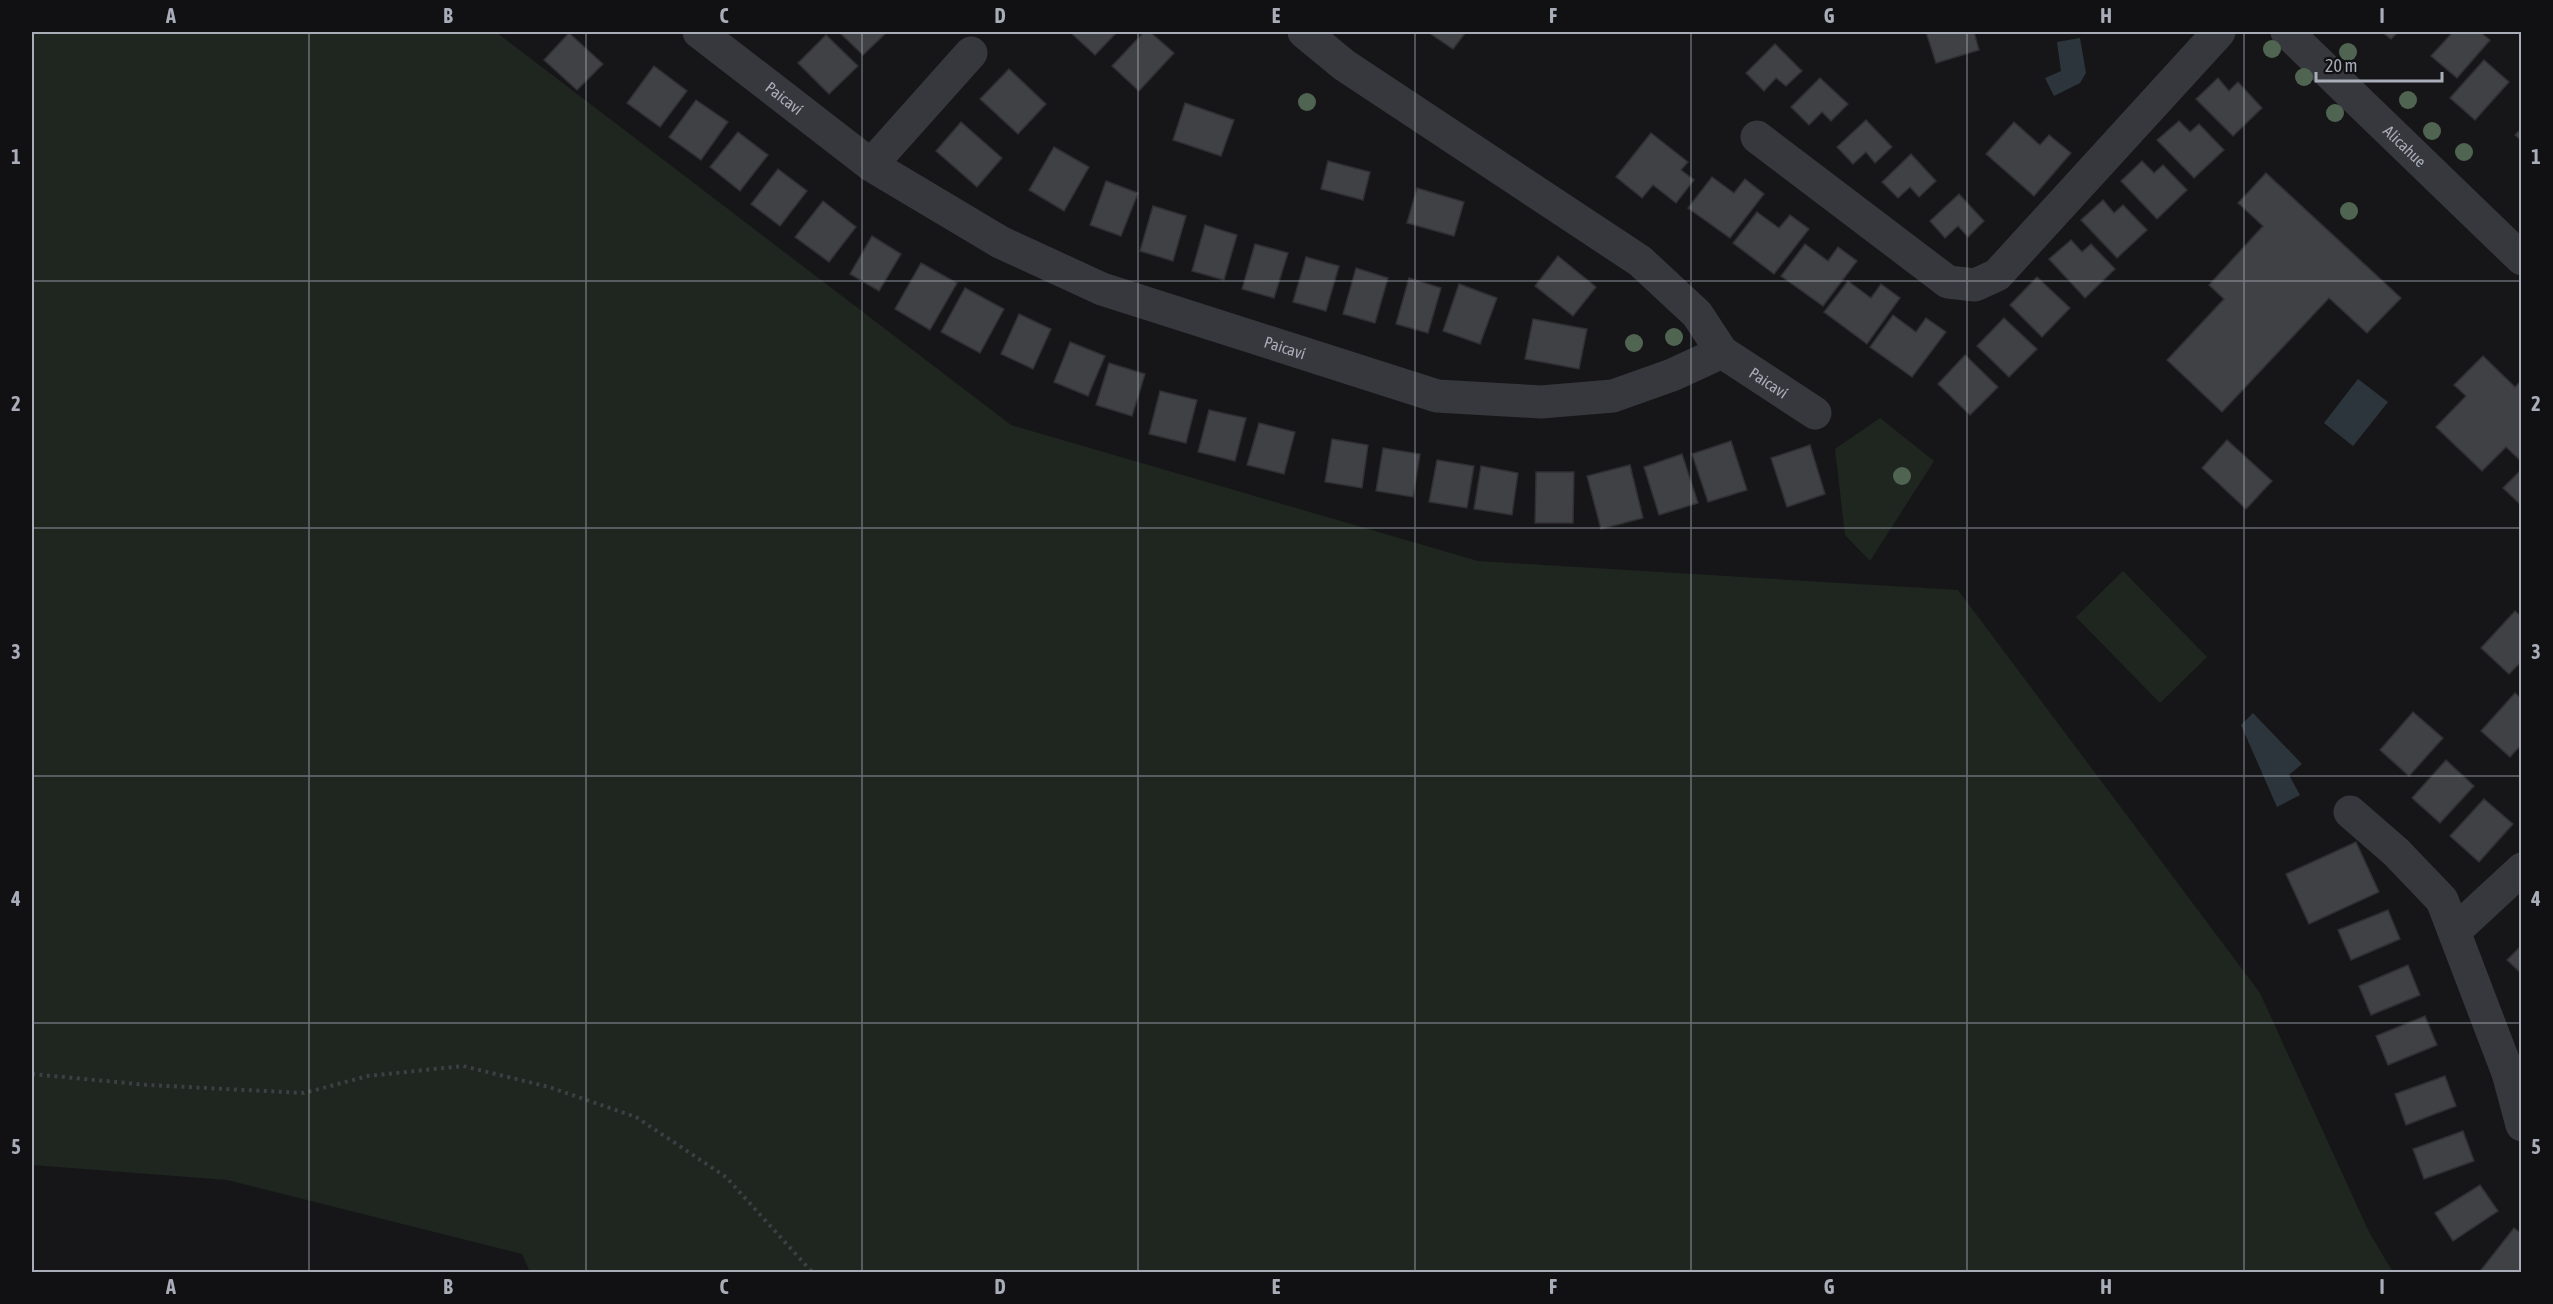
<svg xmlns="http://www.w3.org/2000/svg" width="2553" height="1304" viewBox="0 0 2553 1304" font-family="'Asap Condensed',sans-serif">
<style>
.green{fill:#1e261f}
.water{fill:#2c353c}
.building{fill:#404145;stroke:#303034;stroke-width:1.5}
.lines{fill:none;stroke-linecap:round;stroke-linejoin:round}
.path{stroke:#3d3f44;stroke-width:4;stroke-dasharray:3 4.5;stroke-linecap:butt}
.street{stroke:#37383d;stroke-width:33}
.tree{fill:#506452}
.grid{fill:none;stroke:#a8adb8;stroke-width:1.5;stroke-opacity:0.55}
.labels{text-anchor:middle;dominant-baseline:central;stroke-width:4.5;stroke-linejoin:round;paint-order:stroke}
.street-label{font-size:16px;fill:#a8adb8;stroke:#111113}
.neatline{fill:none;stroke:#a8adb8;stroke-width:2}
.grid-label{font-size:20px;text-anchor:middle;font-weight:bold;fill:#a8adb8}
</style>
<rect width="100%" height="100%" fill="#161618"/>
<g class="green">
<path d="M 32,32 L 496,32 L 1011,425 L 1478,561 L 1958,590 L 2260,993 L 2369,1232 L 2393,1272 L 530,1272 L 522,1254 L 227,1180 L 32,1165 Z"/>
<path d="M 1880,418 L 1934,461 L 1870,561 L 1845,535 L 1835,449 Z"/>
<path d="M 2123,571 L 2207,657 L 2160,703 L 2076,617 Z"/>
</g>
<g class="water">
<path d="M 2080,38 L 2086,73 L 2080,83 L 2054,96 L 2045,78 L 2061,71 L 2057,42 Z"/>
<path d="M 2358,379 L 2388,402 L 2353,446 L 2324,423 Z"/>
<path d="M 2253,713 L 2302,764 L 2289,775 L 2300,795 L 2277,807 L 2241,725 Z"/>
</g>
<g class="building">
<path d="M 839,32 L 887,32 L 863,55 Z"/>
<path d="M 1070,32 L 1117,32 L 1095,55 Z"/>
<path d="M 1144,32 L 1150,32 L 1174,53 L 1139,91 L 1112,66 Z"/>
<path d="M 1428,32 L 1466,32 L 1453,49 Z"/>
<path d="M 1926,32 L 1974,32 L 1979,50 L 1936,63 Z"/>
<path d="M 2382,32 L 2398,32 L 2391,39 Z"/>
<path d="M 2453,32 L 2480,32 L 2490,40 L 2457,78 L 2431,56 Z"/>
<path d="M 569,33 L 603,64 L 577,90 L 544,60 Z"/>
<path d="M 826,35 L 858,66 L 829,94 L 798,63 Z"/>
<path d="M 1775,44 L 1802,71 L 1786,86 L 1776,78 L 1764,91 L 1746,73 Z"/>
<path d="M 2484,60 L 2509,82 L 2475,120 L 2450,98 Z"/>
<path d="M 654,66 L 687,91 L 660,127 L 627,103 Z"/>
<path d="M 1009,69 L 1046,104 L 1018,134 L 980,99 Z"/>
<path d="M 1820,78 L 1848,104 L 1831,121 L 1822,112 L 1809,125 L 1791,107 Z"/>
<path d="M 2218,78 L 2229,91 L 2238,82 L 2262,108 L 2233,136 L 2196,99 Z"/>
<path d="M 696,100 L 728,122 L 701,160 L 669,137 Z"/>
<path d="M 1185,103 L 1234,120 L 1221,156 L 1173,140 Z"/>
<path d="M 1866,120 L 1892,147 L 1875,163 L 1866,152 L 1853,164 L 1837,147 Z"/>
<path d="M 2179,121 L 2190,132 L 2199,124 L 2224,150 L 2194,178 L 2157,140 Z"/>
<path d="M 961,122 L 1002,158 L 977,187 L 936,151 Z"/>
<path d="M 2014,122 L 2040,145 L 2049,135 L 2071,153 L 2034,196 L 1986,154 Z"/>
<path d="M 2522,128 L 2522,141 L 2515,135 Z"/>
<path d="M 738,132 L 768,155 L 740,191 L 710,167 Z"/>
<path d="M 1651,133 L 1688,162 L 1681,170 L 1694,180 L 1676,203 L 1653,185 L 1642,198 L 1616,177 Z"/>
<path d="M 1054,147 L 1089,167 L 1064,211 L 1029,190 Z"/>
<path d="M 1911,154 L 1936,181 L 1919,197 L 1910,187 L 1898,198 L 1882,182 Z"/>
<path d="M 1328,161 L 1370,172 L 1363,200 L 1321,189 Z"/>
<path d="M 2142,161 L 2154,173 L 2163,165 L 2187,190 L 2157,219 L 2121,181 Z"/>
<path d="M 778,169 L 807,191 L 780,226 L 751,204 Z"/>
<path d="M 2266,173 L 2401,298 L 2367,333 L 2329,298 L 2222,412 L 2167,360 L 2224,299 L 2209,285 L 2263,226 L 2238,203 Z"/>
<path d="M 1712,177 L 1734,193 L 1745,179 L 1764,194 L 1730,238 L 1688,208 Z"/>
<path d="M 1106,181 L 1138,193 L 1121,236 L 1090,225 Z"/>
<path d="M 1417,188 L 1464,202 L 1454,236 L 1407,223 Z"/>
<path d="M 1959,194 L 1984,221 L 1968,237 L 1958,226 L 1945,238 L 1930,221 Z"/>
<path d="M 2103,200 L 2114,213 L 2123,205 L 2147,230 L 2117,258 L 2081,220 Z"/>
<path d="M 823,201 L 856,227 L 829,262 L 795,237 Z"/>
<path d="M 1153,206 L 1186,216 L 1173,261 L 1140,251 Z"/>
<path d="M 1757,212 L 1779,228 L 1790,215 L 1809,229 L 1774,274 L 1733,243 Z"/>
<path d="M 1205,225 L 1237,235 L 1224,280 L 1192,271 Z"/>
<path d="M 872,236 L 901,254 L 879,291 L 850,274 Z"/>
<path d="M 2071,240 L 2082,252 L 2091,244 L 2115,269 L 2085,298 L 2049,259 Z"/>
<path d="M 1255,244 L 1288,253 L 1274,298 L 1242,289 Z"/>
<path d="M 1805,244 L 1828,261 L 1838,247 L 1857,261 L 1823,306 L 1781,276 Z"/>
<path d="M 1558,256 L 1596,287 L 1573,316 L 1535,286 Z"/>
<path d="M 1306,257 L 1339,266 L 1326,311 L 1293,302 Z"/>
<path d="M 921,263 L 957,283 L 930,330 L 895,309 Z"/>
<path d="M 1356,268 L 1388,278 L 1375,323 L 1343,314 Z"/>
<path d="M 2037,277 L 2070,308 L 2042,337 L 2010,305 Z"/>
<path d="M 1409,278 L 1441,288 L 1428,333 L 1396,324 Z"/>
<path d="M 1848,281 L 1871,298 L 1881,284 L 1900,298 L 1867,344 L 1824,312 Z"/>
<path d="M 1459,284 L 1497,298 L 1480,344 L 1443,331 Z"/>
<path d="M 965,288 L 1004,309 L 980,353 L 941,332 Z"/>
<path d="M 1019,314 L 1051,329 L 1033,369 L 1001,354 Z"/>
<path d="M 1893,315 L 1916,332 L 1926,318 L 1946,332 L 1912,377 L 1870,347 Z"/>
<path d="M 2004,318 L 2037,349 L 2009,377 L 1977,346 Z"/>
<path d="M 1533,319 L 1587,329 L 1579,369 L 1525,359 Z"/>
<path d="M 1070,342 L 1105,356 L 1088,396 L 1054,382 Z"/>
<path d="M 1965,355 L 1998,387 L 1970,415 L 1938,384 Z"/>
<path d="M 2483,356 L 2515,387 L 2522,380 L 2522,462 L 2506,447 L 2482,471 L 2436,427 L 2466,396 L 2454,385 Z"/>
<path d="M 1109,363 L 1145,374 L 1132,416 L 1096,405 Z"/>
<path d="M 1160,391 L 1197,400 L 1186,443 L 1149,434 Z"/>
<path d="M 1209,410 L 1246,418 L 1235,461 L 1198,452 Z"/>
<path d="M 1259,423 L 1295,432 L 1284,474 L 1247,465 Z"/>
<path d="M 1332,439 L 1368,445 L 1362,488 L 1325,482 Z"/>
<path d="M 2227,440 L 2272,481 L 2246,509 L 2202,468 Z"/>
<path d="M 1731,441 L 1747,490 L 1708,502 L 1692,454 Z"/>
<path d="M 1810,445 L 1825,494 L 1787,507 L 1771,458 Z"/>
<path d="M 1383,448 L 1420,454 L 1413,497 L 1376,491 Z"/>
<path d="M 1682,454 L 1698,503 L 1659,515 L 1644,467 Z"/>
<path d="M 1437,460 L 1474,466 L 1467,508 L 1429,502 Z"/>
<path d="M 1630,465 L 1643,518 L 1601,529 L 1587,476 Z"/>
<path d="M 1481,466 L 1518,473 L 1512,515 L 1474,509 Z"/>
<path d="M 2522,469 L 2522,506 L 2503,488 Z"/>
<path d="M 1536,472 L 1574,472 L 1573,523 L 1535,523 Z"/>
<path d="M 2515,611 L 2522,617 L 2522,661 L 2509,674 L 2481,648 Z"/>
<path d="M 2515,693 L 2522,699 L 2522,744 L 2510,757 L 2481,731 Z"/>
<path d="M 2413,712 L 2443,738 L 2409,776 L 2380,750 Z"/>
<path d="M 2446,760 L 2474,786 L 2440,823 L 2412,798 Z"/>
<path d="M 2484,799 L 2513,824 L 2479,862 L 2450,836 Z"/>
<path d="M 2356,842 L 2379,892 L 2309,924 L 2286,874 Z"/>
<path d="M 2388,910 L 2400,939 L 2351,960 L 2338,930 Z"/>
<path d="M 2522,945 L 2522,974 L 2507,960 Z"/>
<path d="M 2408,965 L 2420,995 L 2371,1015 L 2359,986 Z"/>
<path d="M 2425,1016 L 2437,1045 L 2388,1065 L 2376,1036 Z"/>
<path d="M 2445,1076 L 2456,1106 L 2406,1125 L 2395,1094 Z"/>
<path d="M 2463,1131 L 2474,1161 L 2424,1179 L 2413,1149 Z"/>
<path d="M 2480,1185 L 2498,1211 L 2453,1241 L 2435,1213 Z"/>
<path d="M 2514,1228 L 2522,1234 L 2522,1271 L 2484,1272 L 2481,1270 Z"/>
</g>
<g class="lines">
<path class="path" d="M 32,1074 L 148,1085 L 304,1093 L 368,1076 L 463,1066 L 549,1087 L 636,1117 L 726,1177 L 812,1272"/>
<g class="street">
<path id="s1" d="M 699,32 L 871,165 L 1000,242 L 1102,289 L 1437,396 L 1541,402 L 1613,396 L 1672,375 L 1722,352"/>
<path id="s2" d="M 1304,32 L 1344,65 L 1640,261 L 1697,314 L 1722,352 L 1815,413"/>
<path id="s3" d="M 2287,32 L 2522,259"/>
<path d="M 1757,137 L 1948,282 L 1975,285 L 1997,275 L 2219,32"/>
<path d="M 871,165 L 971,53"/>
<path d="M 2350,812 L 2396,852 L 2442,900 L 2508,1073 L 2522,1125"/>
<path d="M 2455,931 L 2522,869"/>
</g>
</g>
<g class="tree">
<circle cx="2272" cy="49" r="9"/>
<circle cx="2348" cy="52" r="9"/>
<circle cx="2304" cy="77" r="9"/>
<circle cx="2408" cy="100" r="9"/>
<circle cx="1307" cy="102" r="9"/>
<circle cx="2335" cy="113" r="9"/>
<circle cx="2432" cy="131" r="9"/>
<circle cx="2464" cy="152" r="9"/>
<circle cx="2349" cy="211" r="9"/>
<circle cx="1674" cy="337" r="9"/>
<circle cx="1634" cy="343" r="9"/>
<circle cx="1902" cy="476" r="9"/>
</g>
<path class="grid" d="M 309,32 L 309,1272M 586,32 L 586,1272M 862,32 L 862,1272M 1138,32 L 1138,1272M 1415,32 L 1415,1272M 1691,32 L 1691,1272M 1967,32 L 1967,1272M 2244,32 L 2244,1272M 32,281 L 2522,281M 32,528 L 2522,528M 32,776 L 2522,776M 32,1023 L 2522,1023"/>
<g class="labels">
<g class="street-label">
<text stroke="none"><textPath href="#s1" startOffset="108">Paicaví</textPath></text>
<text stroke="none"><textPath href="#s3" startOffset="164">Alicahue</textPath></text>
<text stroke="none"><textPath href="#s1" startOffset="672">Paicaví</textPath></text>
<text stroke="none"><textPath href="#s2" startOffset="586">Paicaví</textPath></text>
</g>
</g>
<rect width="2553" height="1304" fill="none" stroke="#111113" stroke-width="66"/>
<path d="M2316 72v9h126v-9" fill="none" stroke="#a8adb8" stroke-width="3"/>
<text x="2325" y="72" font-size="18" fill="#a8adb8" stroke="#111113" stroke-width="4.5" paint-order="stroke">20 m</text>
<rect x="33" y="33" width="2487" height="1238" class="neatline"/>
<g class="grid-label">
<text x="171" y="23">A</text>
<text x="448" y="23">B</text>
<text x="724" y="23">C</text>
<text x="1000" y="23">D</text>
<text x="1276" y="23">E</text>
<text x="1553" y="23">F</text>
<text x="1829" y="23">G</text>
<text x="2106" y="23">H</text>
<text x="2382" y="23">I</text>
<text x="16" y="164">1</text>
<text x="2536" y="164">1</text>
<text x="16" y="411">2</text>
<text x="2536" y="411">2</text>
<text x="16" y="659">3</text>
<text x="2536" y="659">3</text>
<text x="16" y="906">4</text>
<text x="2536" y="906">4</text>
<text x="16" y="1154">5</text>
<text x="2536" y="1154">5</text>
<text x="171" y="1294">A</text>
<text x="448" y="1294">B</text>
<text x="724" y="1294">C</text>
<text x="1000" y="1294">D</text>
<text x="1276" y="1294">E</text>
<text x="1553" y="1294">F</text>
<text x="1829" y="1294">G</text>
<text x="2106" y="1294">H</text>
<text x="2382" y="1294">I</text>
</g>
</svg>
